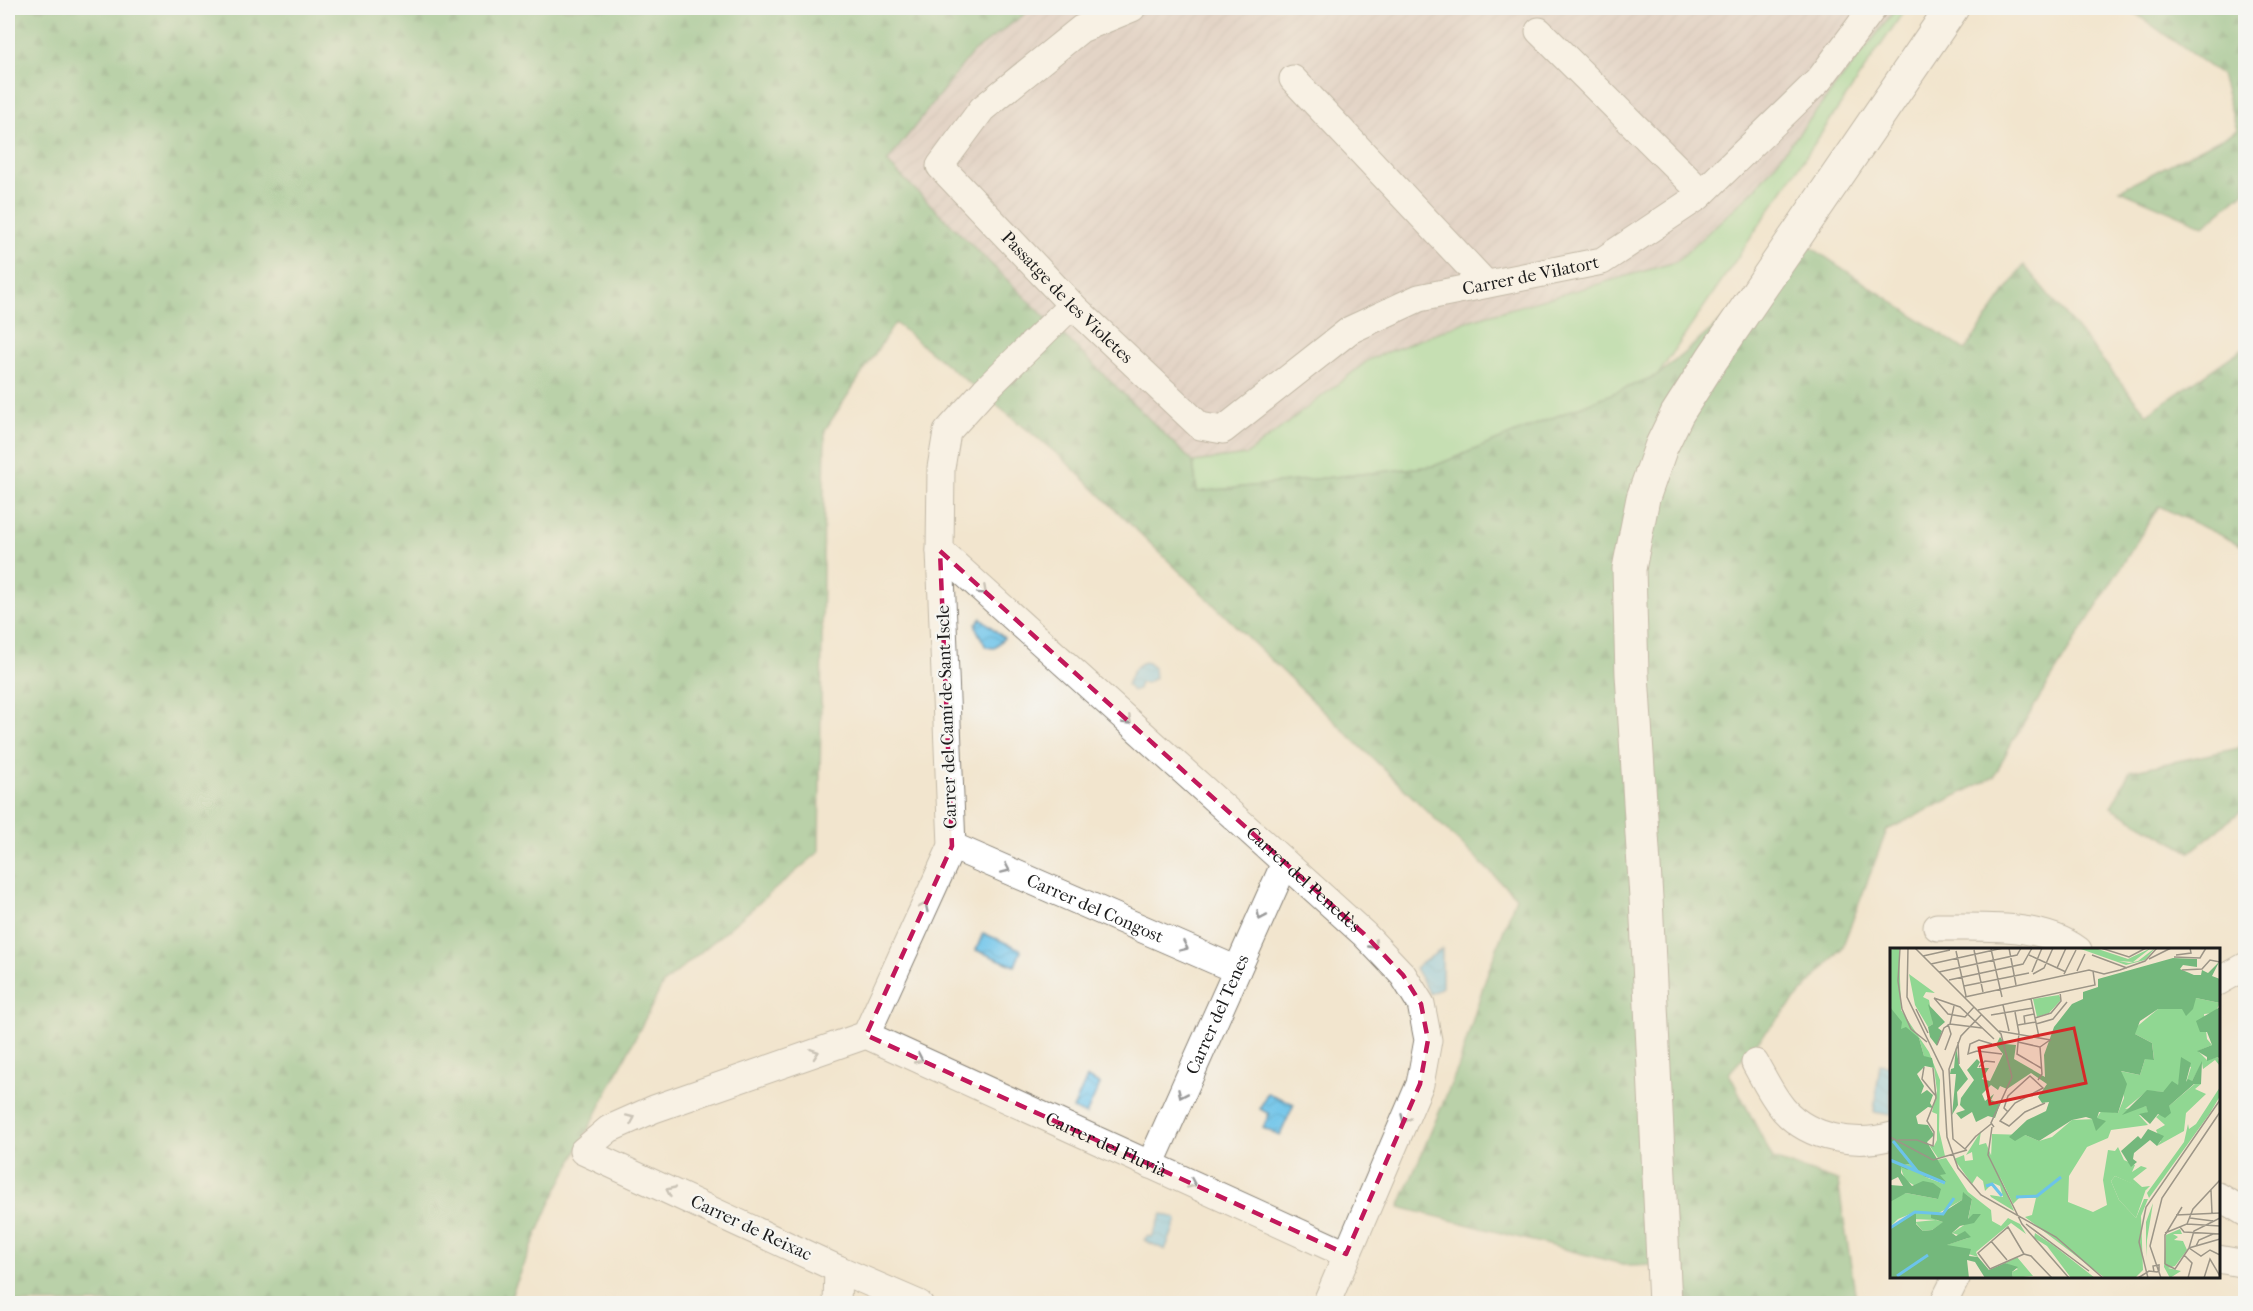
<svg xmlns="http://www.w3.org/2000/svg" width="2253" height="1311" viewBox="0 0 2253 1311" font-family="'IM FELL French Canon',serif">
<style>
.industrial{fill:url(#industrial-furrows)}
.green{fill:#90d792;stroke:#567a57;stroke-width:1.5}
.forest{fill:url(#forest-firs);stroke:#486a4c;stroke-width:1.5}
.water{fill:url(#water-waves);stroke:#447082;stroke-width:1.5}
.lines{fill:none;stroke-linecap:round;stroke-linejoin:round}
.street-casing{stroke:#878075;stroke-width:29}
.secondary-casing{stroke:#878075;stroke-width:35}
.street{stroke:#fff;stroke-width:27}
.secondary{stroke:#fff;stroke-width:33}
.oneway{stroke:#999}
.marked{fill:none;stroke:#c2185b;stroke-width:4.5;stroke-dasharray:12 8;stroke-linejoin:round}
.labels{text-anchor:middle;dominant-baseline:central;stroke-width:4.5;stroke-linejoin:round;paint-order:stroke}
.street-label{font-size:18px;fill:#1c1c1c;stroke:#f6f6f2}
.inset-river{fill:none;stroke:#6cc3e9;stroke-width:3}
.inset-road{fill:none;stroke:#9c9587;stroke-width:1.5}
.view{fill:#d62828;fill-opacity:0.15;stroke:#d62828;stroke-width:3}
.inset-edge{fill:none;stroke:#1c1c1c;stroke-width:3}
</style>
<defs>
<pattern id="industrial-furrows" width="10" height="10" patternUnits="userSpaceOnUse" patternTransform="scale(1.5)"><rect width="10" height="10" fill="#d1bfbd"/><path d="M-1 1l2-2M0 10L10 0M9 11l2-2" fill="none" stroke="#b3a4a2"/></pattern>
<pattern id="forest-firs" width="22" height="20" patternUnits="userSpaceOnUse" patternTransform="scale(1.5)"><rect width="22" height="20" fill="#74b87c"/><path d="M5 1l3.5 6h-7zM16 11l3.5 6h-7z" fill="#5e9565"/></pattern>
<pattern id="water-waves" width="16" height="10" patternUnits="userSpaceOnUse" patternTransform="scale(1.5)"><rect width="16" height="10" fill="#6cc3e9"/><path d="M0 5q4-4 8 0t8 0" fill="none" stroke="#5da7c7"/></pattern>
</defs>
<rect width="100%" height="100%" fill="#f6f6f2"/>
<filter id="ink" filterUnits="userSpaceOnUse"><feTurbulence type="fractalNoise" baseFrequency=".0167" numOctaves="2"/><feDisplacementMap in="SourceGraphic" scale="12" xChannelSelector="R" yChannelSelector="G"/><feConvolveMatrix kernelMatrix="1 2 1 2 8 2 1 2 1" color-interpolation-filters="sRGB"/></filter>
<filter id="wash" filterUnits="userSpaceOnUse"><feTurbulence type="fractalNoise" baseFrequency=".008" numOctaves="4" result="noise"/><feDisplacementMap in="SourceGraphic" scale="24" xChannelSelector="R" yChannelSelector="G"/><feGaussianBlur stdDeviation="1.35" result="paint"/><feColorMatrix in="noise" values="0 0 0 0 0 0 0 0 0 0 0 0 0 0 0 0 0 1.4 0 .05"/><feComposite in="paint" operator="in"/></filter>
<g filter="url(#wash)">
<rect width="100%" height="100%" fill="#f2e5ce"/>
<path class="industrial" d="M 1033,8 L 1897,8 L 1756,188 L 1676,262 L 1467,321 L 1370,359 L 1246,455 L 1193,462 L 887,162 L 972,53 Z"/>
<path class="green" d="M 1897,8 L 1906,8 L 1658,375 L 1434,466 L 1197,492 L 1193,462 L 1246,455 L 1370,359 L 1467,321 L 1676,262 L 1756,188 Z"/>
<g class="forest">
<path d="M 8,8 L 1033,8 L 972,53 L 887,162 L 1193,462 L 1197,492 L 1434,466 L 1658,375 L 1809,246 L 1965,350 L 2024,265 L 2147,414 L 2245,347 L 2245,547 L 2159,506 L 2012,742 L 1994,777 L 1887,830 L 1842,948 L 1729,1073 L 1773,1159 L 1838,1181 L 1856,1299 L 1854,1303 L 1688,1303 L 1680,1264 L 1630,1266 L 1399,1207 L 1459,1065 L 1485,980 L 1516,897 L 1062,458 L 895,323 L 825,430 L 819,852 L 663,984 L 549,1206 L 508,1303 L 8,1303 Z"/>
<path d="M 2128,8 L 2245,8 L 2245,191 L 2204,226 L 2120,190 L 2237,130 L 2221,75 Z"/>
<path d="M 2245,736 L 2245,808 L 2190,852 L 2111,807 L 2130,771 L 2239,748 Z"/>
</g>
<g class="water">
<path d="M 981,618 L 1004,638 L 994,648 L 986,647 L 976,628 L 976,624 Z"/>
<path d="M 1144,662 L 1148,663 L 1154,668 L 1155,678 L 1147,683 L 1140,683 L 1138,689 L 1132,691 L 1127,685 C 1130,676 1134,666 1144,662 Z"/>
<path d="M 983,933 L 1020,949 L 1021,951 L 1015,966 L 976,950 Z"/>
<path d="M 1442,949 L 1442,987 L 1430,994 L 1415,968 Z"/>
<path d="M 1880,1064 L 1891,1066 L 1891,1115 L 1874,1112 Z"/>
<path d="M 1087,1078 L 1100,1084 L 1086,1115 L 1073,1109 Z"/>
<path d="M 1267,1093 L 1294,1104 L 1280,1135 L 1263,1128 L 1269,1114 L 1260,1109 Z"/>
<path d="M 1162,1214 L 1176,1218 L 1177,1221 L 1165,1250 L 1144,1240 L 1147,1236 L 1152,1237 Z"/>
</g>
</g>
<g filter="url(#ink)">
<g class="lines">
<defs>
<g id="street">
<path id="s1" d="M 1132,8 L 1081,29 L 982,109 L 940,166 L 1072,305 L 1200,426 L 1223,430 L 1350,330 L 1419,298 L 1602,261 L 1698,197 L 1819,80 L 1873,8"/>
<path d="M 1539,31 L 1702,193"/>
<path d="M 1293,79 L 1486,284"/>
<path id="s2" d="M 940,551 L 1364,934 L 1403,975 L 1421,1004 L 1428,1040 L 1420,1084 L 1326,1304"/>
<path id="s3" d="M 952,846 L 1237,970"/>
<path d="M 1937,927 C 1981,928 2041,922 2078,950"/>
<path d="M 2218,982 L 2246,966"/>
<path id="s4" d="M 866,1035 L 1346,1254"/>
<path d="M 1755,1063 C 1764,1079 1772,1096 1784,1110 C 1810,1139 1856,1146 1892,1136"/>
<path id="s5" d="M 1150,1165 L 1285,863"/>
<path d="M 2218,1196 L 2246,1213"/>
<path d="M 2218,1259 L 2246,1264"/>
<path d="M 837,1304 L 838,1269"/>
<path d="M 919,1304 L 838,1269 L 583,1151 L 609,1129 L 654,1109 L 866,1035 L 952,846 L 940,551 L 941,468 L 947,432 L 985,390 L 1072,305"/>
<path d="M 1943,1304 L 1957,1276"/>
</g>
<path id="secondary" d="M 1665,1304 L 1646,898 L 1632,674 L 1629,569 L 1643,498 L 1661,447 L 1677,414 L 1712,359 L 1952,8"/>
</defs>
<use href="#street" class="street-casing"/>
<use href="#secondary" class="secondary-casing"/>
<use href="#street" class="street"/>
<use href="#secondary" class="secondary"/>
</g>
<defs><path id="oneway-chevron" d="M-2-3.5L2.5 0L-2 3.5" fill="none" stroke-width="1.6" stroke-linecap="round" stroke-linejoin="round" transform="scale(1.5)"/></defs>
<g class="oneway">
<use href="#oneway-chevron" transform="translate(983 591) rotate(42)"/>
<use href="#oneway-chevron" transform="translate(1128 721) rotate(42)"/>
<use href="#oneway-chevron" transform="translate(1006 869) rotate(24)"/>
<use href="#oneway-chevron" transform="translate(924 907) rotate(-65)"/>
<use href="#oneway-chevron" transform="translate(1261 916) rotate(114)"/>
<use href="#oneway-chevron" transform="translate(1374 945) rotate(46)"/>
<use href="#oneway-chevron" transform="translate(1184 947) rotate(24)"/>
<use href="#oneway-chevron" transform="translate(815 1053) rotate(-19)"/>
<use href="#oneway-chevron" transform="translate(919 1059) rotate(25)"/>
<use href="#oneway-chevron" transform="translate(1182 1094) rotate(114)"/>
<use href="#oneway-chevron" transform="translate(631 1119) rotate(-24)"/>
<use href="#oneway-chevron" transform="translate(1405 1119) rotate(114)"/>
<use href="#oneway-chevron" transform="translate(1192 1184) rotate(24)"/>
<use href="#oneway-chevron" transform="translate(670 1191) rotate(-155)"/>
</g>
</g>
<path d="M0 0H2253V1311H0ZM 940,551 L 1364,934 L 1403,975 L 1421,1004 L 1428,1040 L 1420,1084 L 1346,1254 L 866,1035 L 952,846 Z" fill="#f2e5ce" fill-opacity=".55" fill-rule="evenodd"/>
<path class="marked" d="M 940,551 L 1364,934 L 1403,975 L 1421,1004 L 1428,1040 L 1420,1084 L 1346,1254 L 866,1035 L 952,846 Z"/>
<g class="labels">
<g class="street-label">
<text stroke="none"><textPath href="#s1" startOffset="996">Carrer de Vilatort</textPath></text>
<text stroke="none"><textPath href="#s1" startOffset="436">Passatge de les Violetes</textPath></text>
<text transform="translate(947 717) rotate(-92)">Carrer del Camí de Sant Iscle</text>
<text stroke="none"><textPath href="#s2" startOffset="490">Carrer del Penedès</textPath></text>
<text stroke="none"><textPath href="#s3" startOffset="156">Carrer del Congost</textPath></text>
<text stroke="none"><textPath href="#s5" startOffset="165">Carrer del Tenes</textPath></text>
<text stroke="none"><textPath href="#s4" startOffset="264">Carrer del Fluvià</textPath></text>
<text transform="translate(751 1228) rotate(25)">Carrer de Reixac</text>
</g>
</g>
<g transform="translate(1890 948)">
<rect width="330" height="330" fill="#f2e5ce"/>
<path d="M 9,0 L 11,62 L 39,104 L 50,132 L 49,182 L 55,208 L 48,210 L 40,198 L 44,198 L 47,192 L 47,166 L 42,164 L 47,143 L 44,120 L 34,108 L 29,90 L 11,81 L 0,59 L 0,2 ZM 188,0 L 205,0 L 238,11 L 261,0 L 243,14 L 229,13 L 239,15 L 248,13 L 265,0 L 255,12 L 236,17 ZM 19,26 L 45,45 L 36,44 L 33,49 L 39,52 L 43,76 L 38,79 L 25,57 ZM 169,47 L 171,52 L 159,65 L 147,69 L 143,51 ZM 306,50 L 330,55 L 325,65 L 314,66 L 317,91 L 322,97 L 308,103 L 317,112 L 328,109 L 330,118 L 325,112 L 313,121 L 312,115 L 302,133 L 296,135 L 301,119 L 293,117 L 288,137 L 273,144 L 257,143 L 235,161 L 256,158 L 259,164 L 249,167 L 258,177 L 221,182 L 218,190 L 197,199 L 179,228 L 178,254 L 203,264 L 217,257 L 213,232 L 218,202 L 225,203 L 228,199 L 234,212 L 245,217 L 242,224 L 251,218 L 257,220 L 243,231 L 252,239 L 260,238 L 256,242 L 225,228 L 221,233 L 229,252 L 246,270 L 254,251 L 258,251 L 251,268 L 253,322 L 245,330 L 215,330 L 135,269 L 142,267 L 146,250 L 130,249 L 123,256 L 101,210 L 102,186 L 135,187 L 149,193 L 162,189 L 182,172 L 206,171 L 212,162 L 228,165 L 234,150 L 230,123 L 250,127 L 255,111 L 264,111 L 262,95 L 245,86 L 244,81 L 268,61 L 292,61 ZM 307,134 L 311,136 L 305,141 L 316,146 L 296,165 L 294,183 L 267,198 L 271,193 L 266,182 L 275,177 L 266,169 ZM 330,139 L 330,148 L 320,165 L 259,250 L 257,245 L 294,194 L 298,176 L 299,181 L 306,176 ZM 91,183 L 89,197 L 96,195 L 124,263 L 101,249 L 100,247 L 113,249 L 110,238 L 103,235 L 95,243 L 93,233 L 87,228 L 82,236 L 64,211 L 74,207 L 75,213 L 83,212 L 82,204 L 76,207 ZM 56,210 L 78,244 L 101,262 L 102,273 L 111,278 L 118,270 L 130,276 L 136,286 L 121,275 L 86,304 L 88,309 L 53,298 L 78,290 L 62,285 L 91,266 L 78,272 L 82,251 L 74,245 L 72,252 L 47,266 L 46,272 L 54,274 L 42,282 L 33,283 L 25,274 L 46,272 L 23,271 L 25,264 L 8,271 L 0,279 L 0,254 L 7,248 L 16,245 L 48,251 L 15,232 L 10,218 L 17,220 L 14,217 L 19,216 L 35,229 L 54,236 L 49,226 L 55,226 L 42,213 ZM 263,255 L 257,292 L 256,309 L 256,274 ZM 290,281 L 292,286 L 283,286 L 288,289 L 284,292 L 293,293 L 297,302 L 285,318 L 278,320 L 291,323 L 280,330 L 274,319 L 276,287 ZM 145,285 L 163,297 L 205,330 L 181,330 L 157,298 L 144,290 ZM 127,309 L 143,328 L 123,330 L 122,324 L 128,321 L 115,315 Z" fill="#90d792"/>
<path d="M 283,10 L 307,11 L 307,19 L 293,17 L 290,21 L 304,27 L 311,27 L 312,22 L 318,25 L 329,14 L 322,28 L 330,31 L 330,55 L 306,50 L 303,61 L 296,68 L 292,61 L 268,61 L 250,73 L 245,86 L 262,95 L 264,112 L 255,111 L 250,127 L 231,123 L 237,136 L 228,165 L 209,164 L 207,170 L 216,173 L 206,183 L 202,171 L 196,169 L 182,172 L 149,193 L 135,187 L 125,193 L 119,189 L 137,172 L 156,163 L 159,154 L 152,155 L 148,149 L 157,136 L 141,125 L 117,141 L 110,138 L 108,142 L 101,137 L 92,146 L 95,153 L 104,146 L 101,152 L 110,156 L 105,170 L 98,168 L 86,174 L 82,164 L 71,171 L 66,165 L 75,162 L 70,157 L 71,150 L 84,132 L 77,122 L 87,111 L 90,114 L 87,120 L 99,120 L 92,131 L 100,133 L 113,106 L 106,97 L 110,89 L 115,96 L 126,97 L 124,111 L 155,129 L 154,107 L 164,79 L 182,56 L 193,51 L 193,44 L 208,39 L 208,31 ZM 38,56 L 55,74 L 48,80 L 52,83 L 47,98 L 40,89 L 38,79 L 43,76 ZM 0,59 L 12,74 L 11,81 L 16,79 L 29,90 L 34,108 L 42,110 L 44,120 L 35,118 L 27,126 L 34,138 L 31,146 L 37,142 L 43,147 L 40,155 L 43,160 L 38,159 L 26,168 L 28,176 L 38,177 L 44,187 L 37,194 L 56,226 L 50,227 L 56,234 L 35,229 L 19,216 L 14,217 L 18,222 L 11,219 L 11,225 L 22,238 L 33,233 L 43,235 L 51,241 L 48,251 L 16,245 L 0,254 L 0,237 L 13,238 L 8,229 L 0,233 ZM 330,59 L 330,112 L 328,109 L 317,113 L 317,109 L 307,103 L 322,97 L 317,84 L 310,84 L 306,73 ZM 66,99 L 69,117 L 78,131 L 67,144 L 68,157 L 62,167 L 66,126 L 60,126 L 61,121 L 64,120 ZM 291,109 L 301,115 L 296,134 L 298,131 L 302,133 L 312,113 L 311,136 L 304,136 L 279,158 L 281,165 L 275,170 L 268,166 L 260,176 L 249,166 L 258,164 L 256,158 L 232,167 L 257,142 L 273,144 L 282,133 L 288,137 ZM 258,181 L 274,188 L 267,198 L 260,192 L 244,205 L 243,211 L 247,214 L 241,219 L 231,203 L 248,188 L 251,191 ZM 73,244 L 82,251 L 78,271 L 83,266 L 91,266 L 84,275 L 70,278 L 62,285 L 66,288 L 75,283 L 81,289 L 57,297 L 81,301 L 79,308 L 88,309 L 99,322 L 115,315 L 128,319 L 122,324 L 123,330 L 95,330 L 85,314 L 77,312 L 79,330 L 0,330 L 0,279 L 26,263 L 26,276 L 33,283 L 42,282 L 53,274 L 41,270 L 41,265 L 52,265 L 72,252 Z" fill="#74b87c"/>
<path d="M 225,228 L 256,241 L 246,270 L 229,252 L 221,233 Z" fill="#90d792"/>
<path class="inset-river" d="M 3,193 L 28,224M 0,212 L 55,235M 96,238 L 102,236 L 112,248M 126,249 L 147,248 L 171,229M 0,280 L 25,264 L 53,266 L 64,250M 7,328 L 38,307"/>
<path class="inset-road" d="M 10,0 L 8,33 L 12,61 L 21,81 L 37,94M 18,0 L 17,49 L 53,123 L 57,189 L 68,220 L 91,247 L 166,289 L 213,330M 25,0 L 111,86 L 122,129 L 101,175 L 104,179M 119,0 L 126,37M 211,0 L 239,9 L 256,0M 101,1 L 112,49M 84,2 L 93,44M 66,3 L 76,48M 139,7 L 176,24M 202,7 L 237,20M 286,7 L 301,5 L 300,0M 33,8 L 60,2M 284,9 L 310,10 L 316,0M 259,11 L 281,0M 41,16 L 113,0M 167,20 L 176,0M 292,22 L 312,21 L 320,12 L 330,14M 187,23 L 195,6M 49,24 L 127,7 L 131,0M 142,24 L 152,0M 143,26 L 154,20 L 163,0M 174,26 L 186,2M 59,32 L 133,16 L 142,0M 74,38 L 139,25M 75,49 L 199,22 L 214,26 L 230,22 L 255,13 L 267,0M 44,50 L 70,59 L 104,91M 44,50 L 58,66 L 75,69 L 84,59M 141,51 L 149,89M 113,57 L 119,83M 26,61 L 38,85M 88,62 L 205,37 L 203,23M 125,64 L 129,85 L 127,106 L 151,120M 101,67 L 143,60M 145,70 L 161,65 L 171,53 L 170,44M 60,76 L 92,80M 60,76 L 64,58M 135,76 L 134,68 L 144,66M 146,76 L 163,71 L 177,54M 128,77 L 146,74M 109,83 L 161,92M 68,94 L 69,116M 128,94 L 150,99M 47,97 L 54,80 L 60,76M 55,102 L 61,86 L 58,76M 87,103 L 78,106 L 80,96 L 89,92 L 102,96M 87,103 L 112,106M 34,119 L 32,131 L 45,147M 89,119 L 95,113 L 105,114M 148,132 L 152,126 L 150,99 L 160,92M 118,164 L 114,160 L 118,148 L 140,128 L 153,140 L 125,155 L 110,173 L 119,178 L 135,164 L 155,155M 102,179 L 98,207 L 132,276 L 179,330M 86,188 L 75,201 L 63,191 L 59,121 L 71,88 L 92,66M 0,189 L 43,212 L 77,202M 85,189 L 101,176M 8,192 L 27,192 L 43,198 L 44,184 L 37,173 L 46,150 L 43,120M 321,242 L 322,265M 286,267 L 330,265M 300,270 L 323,273M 136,276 L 199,323M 297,276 L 330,278M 290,279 L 294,284 L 330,286M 275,285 L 297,276 L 303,261 L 330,232M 101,293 L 117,312M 306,298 L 309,292 L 323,286M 299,300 L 304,283 L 330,270M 299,300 L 311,308 L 320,302 L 330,307M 134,306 L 100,321 L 88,305 L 118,279 L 134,306 L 141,308 L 162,330M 294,307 L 302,315 L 298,330M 275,316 L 285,321 L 299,300 L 330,291M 275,316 L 275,287 L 292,259M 248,330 L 259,323 L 267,324 L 269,323 L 269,317 L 263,318 L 264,324M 258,330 L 249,294 L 256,259 L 330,152M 271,330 L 260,298 L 272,250 L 330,164M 314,330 L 320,311 L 330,328"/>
<path class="view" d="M 184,80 L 196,135 L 100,156 L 89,100 Z"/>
<rect width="330" height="330" class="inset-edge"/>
</g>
<rect width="2253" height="1311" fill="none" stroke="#f6f6f2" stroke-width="30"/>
</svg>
